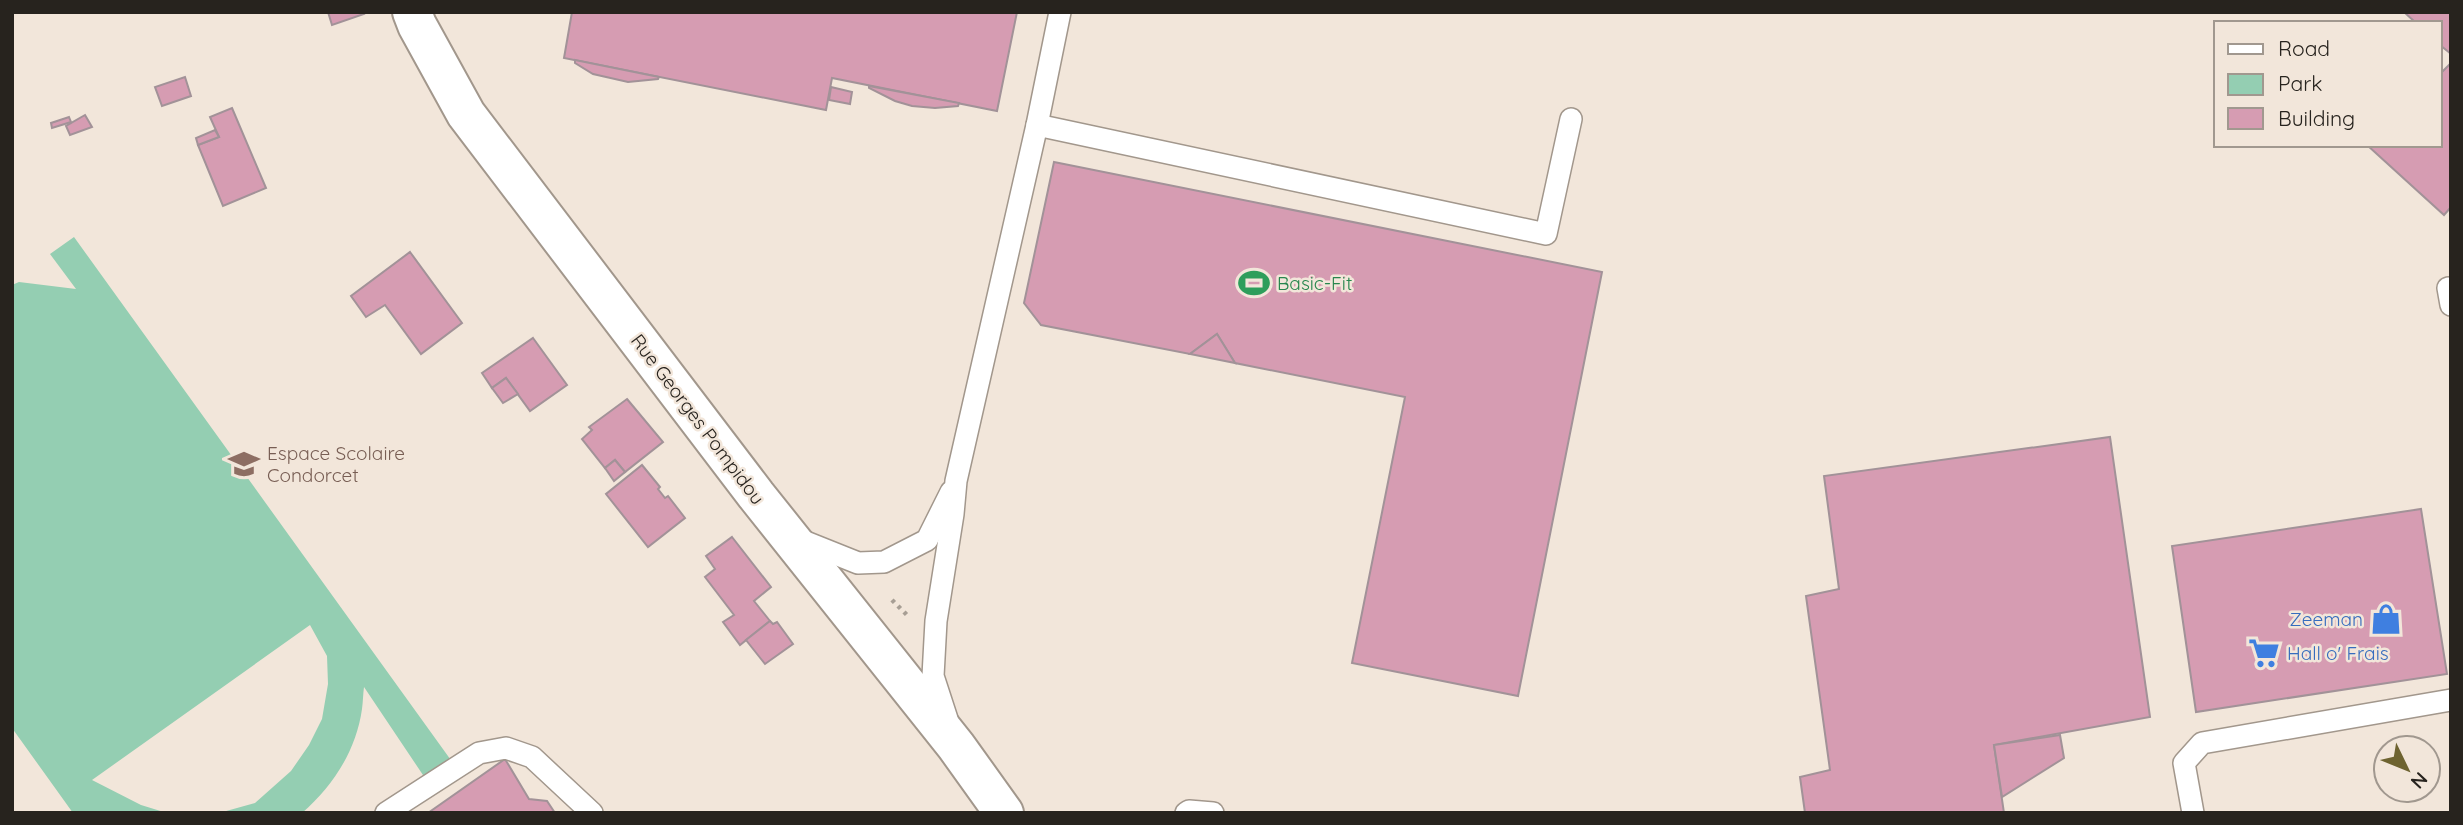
<svg xmlns="http://www.w3.org/2000/svg" width="2463" height="825" viewBox="0 0 2463 825" font-family="Quicksand,sans-serif">
<style>
.green{fill:#94ceb2}
.building{fill:#d69cb2;stroke:#a29298;stroke-width:2}
.lines{fill:none;stroke-linecap:round;stroke-linejoin:round}
.service-casing{stroke:#a2978c;stroke-width:24}
.secondary-casing{stroke:#a2978c;stroke-width:42}
.path{stroke:#a79e94;stroke-width:4.5;stroke-dasharray:3.5 5;stroke-linecap:butt}
.service{stroke:#fff;stroke-width:21}
.secondary{stroke:#fff;stroke-width:38}
.labels{text-anchor:middle;dominant-baseline:central;stroke-width:5;stroke-linejoin:round;paint-order:stroke}
.leisure-label{font-size:19px;fill:#27864d;stroke:#f2e6da;text-anchor:start}
.street-label{font-size:19px;fill:#27231e;stroke:#f2e6da}
.education-label{font-size:19px;fill:#785e54;stroke:#f2e6da;text-anchor:start}
.shop-label{font-size:19px;fill:#366cbe;stroke:#f2e6da;text-anchor:end}
</style>
<rect width="100%" height="100%" fill="#f2e6da"/>
<path class="green" d="M 74,237 L 453,763 L 427,781 L 364,687 C 363,694 363,702 362,709 C 356,751 333,786 302,813 L 219,813 L 255,803 L 291,771 L 309,745 L 322,719 L 328,684 L 327,656 L 310,625 L 92,780 L 141,805 L 167,813 L 73,813 L 12,728 L 12,285 L 19,282 L 76,289 L 50,254 Z"/>
<g class="building">
<path d="M 328,12 L 363,12 L 364,14 L 332,25 Z"/>
<path d="M 572,12 L 1017,12 L 997,111 L 832,78 L 826,110 L 564,58 Z"/>
<path d="M 2404,12 L 2451,12 L 2451,54 L 2440,45 L 2440,23 L 2416,23 Z"/>
<path d="M 575,60 L 659,77 L 658,79 L 628,82 L 593,74 L 575,63 Z"/>
<path d="M 2451,63 L 2451,207 L 2444,215 L 2367,145 L 2440,145 L 2440,74 Z"/>
<path d="M 185,77 L 191,96 L 162,106 L 155,87 Z"/>
<path d="M 869,86 L 959,103 L 958,106 L 935,108 L 912,106 L 895,101 L 869,88 Z"/>
<path d="M 831,87 L 852,92 L 850,104 L 829,100 Z"/>
<path d="M 232,108 L 266,188 L 223,206 L 198,145 L 219,137 L 210,117 Z"/>
<path d="M 85,115 L 92,127 L 70,135 L 66,126 Z"/>
<path d="M 69,117 L 71,122 L 52,128 L 51,123 Z"/>
<path d="M 215,130 L 219,137 L 198,145 L 196,138 Z"/>
<path d="M 1054,162 L 1602,272 L 1518,696 L 1352,663 L 1405,397 L 1235,363 L 1217,334 L 1190,354 L 1041,325 L 1024,303 Z"/>
<path d="M 410,252 L 462,323 L 421,354 L 385,305 L 366,317 L 351,296 Z"/>
<path d="M 1217,334 L 1235,363 L 1190,354 Z"/>
<path d="M 533,338 L 567,385 L 530,411 L 506,378 L 492,388 L 482,373 Z"/>
<path d="M 506,378 L 518,394 L 503,403 L 492,388 Z"/>
<path d="M 627,399 L 663,442 L 625,472 L 615,460 L 605,468 L 582,439 L 592,430 L 589,427 Z"/>
<path d="M 2110,437 L 2150,717 L 1994,745 L 2004,813 L 1805,813 L 1800,777 L 1830,770 L 1806,596 L 1839,589 L 1824,476 Z"/>
<path d="M 615,460 L 625,472 L 614,481 L 605,468 Z"/>
<path d="M 642,465 L 660,487 L 658,489 L 665,498 L 668,496 L 685,518 L 648,547 L 606,494 Z"/>
<path d="M 2421,509 L 2447,674 L 2196,712 L 2172,546 Z"/>
<path d="M 732,537 L 771,587 L 754,601 L 770,621 L 740,645 L 723,622 L 734,615 L 705,577 L 715,569 L 706,556 Z"/>
<path d="M 770,621 L 773,624 L 777,622 L 793,644 L 765,664 L 746,640 Z"/>
<path d="M 2060,735 L 2064,758 L 2002,797 L 1994,745 Z"/>
<path d="M 505,759 L 529,799 L 547,801 L 555,813 L 428,813 Z"/>
</g>
<g class="lines">
<defs>
<g id="service">
<path d="M 1037,125 L 1546,234 L 1571,119"/>
<path d="M 2448,288 L 2451,305"/>
<path d="M 798,539 L 858,563 L 884,562 L 927,540 L 951,492"/>
<path d="M 947,719 L 933,676 L 936,621 L 953,514 L 956,481 L 1037,125 L 1060,12"/>
<path d="M 386,813 L 479,753 L 506,748 L 532,757 L 592,813"/>
<path d="M 1186,813 L 1189,811 L 1213,813"/>
<path d="M 2193,813 L 2184,763 L 2202,743 L 2451,700"/>
</g>
<path id="secondary" d="M 412,12 L 417,25 L 466,114 L 756,495 L 956,746 L 1004,813"/>
</defs>
<use href="#service" class="service-casing"/>
<use href="#secondary" class="secondary-casing"/>
<path class="path" d="M 892,600 L 908,616"/>
<use href="#service" class="service"/>
<use href="#secondary" class="secondary"/>
</g>
<defs>
<symbol id="stadium-bare" viewBox="-9 -9 18 18"><path d="M0-5a6.5 5 0 1 0 0 10a6.5 5 0 1 0 0-10ZM-3.5-1.8h7v3.6h-7Z" fill="#2e9e5b" stroke="#f2e6da" stroke-width="2.5" paint-order="stroke"/></symbol>
<symbol id="school-bare" viewBox="-9 -9 18 18"><path d="M0-5L7-2L0 1L-7-2ZM-4 1L0 2.5L4 1V4Q0 6-4 4Z" fill="#8d6e63" stroke="#f2e6da" stroke-width="2.5" paint-order="stroke"/></symbol>
<symbol id="shop-bare" viewBox="-9 -9 18 18"><path d="M-5-2.5h2.3a2.7 3.5 0 0 1 5.4 0H5L5.5 6h-11ZM-1.5-2.5h3a1.5 2.3 0 0 0-3 0Z" fill="#3f7fe0" stroke="#f2e6da" stroke-width="2.5" paint-order="stroke"/></symbol>
<symbol id="supermarket-bare" viewBox="-9 -9 18 18"><path d="M-6-5.5h2.5l.6 2H6L4.5 2H-2.5L-4.4-4H-6ZM-1.5 3.2a1.3 1.3 0 1 0 .1 0ZM3 3.2a1.3 1.3 0 1 0 .1 0Z" fill="#3f7fe0" stroke="#f2e6da" stroke-width="2.5" paint-order="stroke"/></symbol>
</defs>
<g fill-rule="evenodd">
<use href="#stadium-bare" x="1232" y="261" width="44" height="44"/>
<use href="#school-bare" x="222" y="442" width="44" height="44"/>
<use href="#shop-bare" x="2364" y="597" width="44" height="44"/>
<use href="#supermarket-bare" x="2242" y="631" width="44" height="44"/>
</g>
<g class="labels">
<g class="leisure-label">
<text x="1277" y="283">Basic-Fit</text>
</g>
<g class="street-label">
<text transform="translate(698 419) rotate(53)">Rue Georges Pompidou</text>
</g>
<g class="education-label">
<text x="267" y="453">Espace Scolaire<tspan x="267" dy="22">Condorcet</tspan></text>
</g>
<g class="shop-label">
<text x="2363" y="619">Zeeman</text>
<text x="2287" y="653" text-anchor="start">Hall o' Frais</text>
</g>
</g>
<rect width="2463" height="825" fill="none" stroke="#27231e" stroke-width="28"/>
<rect x="2214" y="21" width="228" height="126" fill="#f2e6da" stroke="#a1988f" stroke-width="2"/>
<rect x="2228" y="44" width="35" height="10" fill="#ffffff" stroke="#a1988f" stroke-width="2"/>
<text x="2278" y="56" font-size="21" fill="#27231e">Road</text>
<rect x="2228" y="74" width="35" height="21" fill="#94ceb2" stroke="#a1988f" stroke-width="2"/>
<text x="2278" y="91" font-size="21" fill="#27231e">Park</text>
<rect x="2228" y="108" width="35" height="21" fill="#d69cb2" stroke="#a1988f" stroke-width="2"/>
<text x="2278" y="126" font-size="21" fill="#27231e">Building</text>
<g transform="translate(2407 769) rotate(133)"><circle r="33" fill="#f2e6da" stroke="#a1988f" stroke-width="2"/>
<path d="M0-5L12 26L0 18L-12 26Z" fill="#6e6330"/>
<text y="-10" font-size="19" font-weight="bold" text-anchor="middle" fill="#27231e">N</text>
</g>
</svg>
